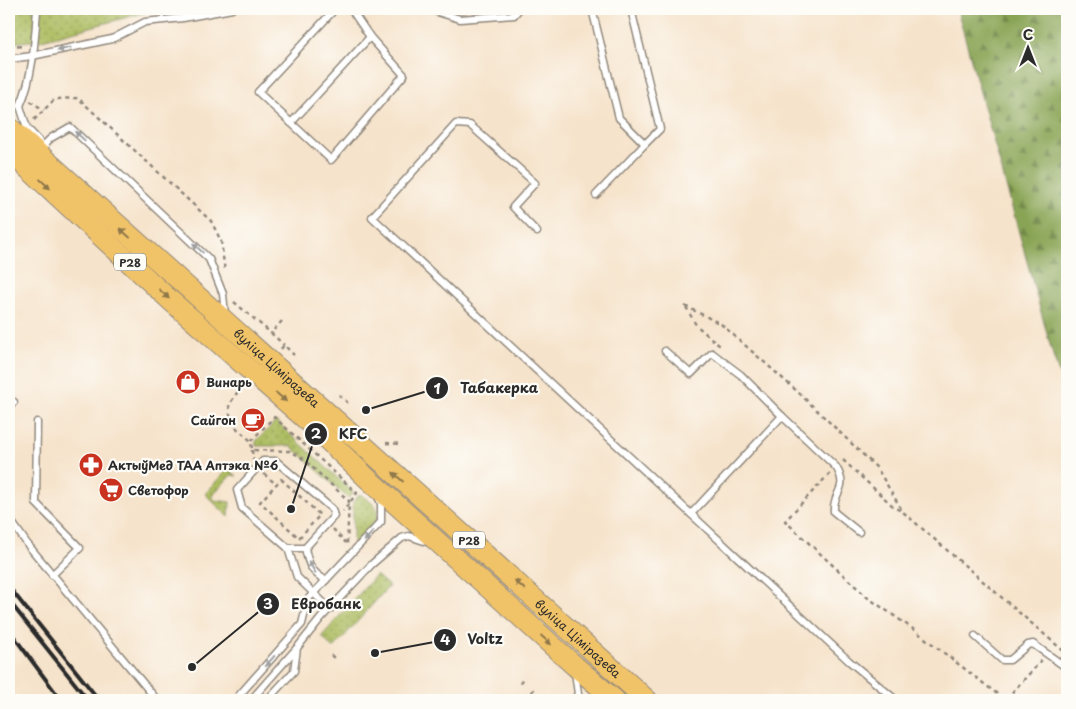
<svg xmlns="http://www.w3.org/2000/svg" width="1076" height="709" viewBox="0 0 1076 709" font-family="'Playpen Sans',sans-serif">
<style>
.grass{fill:url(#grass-dots);stroke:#6c7444}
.forest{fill:url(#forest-firs);stroke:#5a6840}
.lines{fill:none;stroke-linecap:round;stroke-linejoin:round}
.service-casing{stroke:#90877b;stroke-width:9}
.primary-casing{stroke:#90877b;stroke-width:22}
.path{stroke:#90877b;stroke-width:2.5;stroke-dasharray:4 4;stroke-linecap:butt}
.service{stroke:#fff;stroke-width:6}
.primary{stroke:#f1c369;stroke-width:20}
.rail{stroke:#2b2b2b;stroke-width:4}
.oneway{fill:#a0a0a0}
.oneway2{fill:#8e774a}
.labels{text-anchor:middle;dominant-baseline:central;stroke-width:4.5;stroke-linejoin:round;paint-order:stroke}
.shield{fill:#fdfcf7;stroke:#6a6a68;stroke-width:1}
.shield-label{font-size:11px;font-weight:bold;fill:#2b2b2b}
.street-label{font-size:12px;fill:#2b2b2b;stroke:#fdfcf7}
.poi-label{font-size:12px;font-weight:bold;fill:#2b2b2b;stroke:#fdfcf7;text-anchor:start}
.leader{fill:none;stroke:#2b2b2b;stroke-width:2}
.callout-dot{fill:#2b2b2b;stroke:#fdfcf7;stroke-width:2}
.mark-label{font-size:15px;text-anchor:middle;font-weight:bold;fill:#fff}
.callout-label{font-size:14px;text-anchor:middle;font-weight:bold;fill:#2b2b2b;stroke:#fdfcf7;stroke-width:4.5;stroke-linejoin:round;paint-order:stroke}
</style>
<defs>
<pattern id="grass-dots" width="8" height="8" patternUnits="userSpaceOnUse" patternTransform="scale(1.25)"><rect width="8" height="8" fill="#acbc5e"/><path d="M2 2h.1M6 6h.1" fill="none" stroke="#8c994e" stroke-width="1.8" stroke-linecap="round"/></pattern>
<pattern id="forest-firs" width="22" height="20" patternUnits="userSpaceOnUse" patternTransform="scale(1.25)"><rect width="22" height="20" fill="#89a455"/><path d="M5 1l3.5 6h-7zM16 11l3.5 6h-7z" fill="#708647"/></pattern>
</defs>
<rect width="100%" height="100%" fill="#fdfcf7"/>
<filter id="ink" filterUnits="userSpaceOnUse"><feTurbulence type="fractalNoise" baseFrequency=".02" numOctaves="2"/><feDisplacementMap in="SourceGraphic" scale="10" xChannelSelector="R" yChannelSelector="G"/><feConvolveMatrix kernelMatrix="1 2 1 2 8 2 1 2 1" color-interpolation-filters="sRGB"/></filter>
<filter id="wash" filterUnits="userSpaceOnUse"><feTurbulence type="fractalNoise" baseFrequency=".0096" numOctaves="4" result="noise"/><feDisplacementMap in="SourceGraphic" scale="20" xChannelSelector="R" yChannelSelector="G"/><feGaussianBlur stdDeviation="1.12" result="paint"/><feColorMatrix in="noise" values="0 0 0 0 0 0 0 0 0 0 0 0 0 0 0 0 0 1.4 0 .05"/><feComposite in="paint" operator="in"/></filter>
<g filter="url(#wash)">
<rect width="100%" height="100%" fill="#f6e3cb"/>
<g class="grass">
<path d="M 9,9 L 158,9 L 42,40 L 9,43 Z"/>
<path d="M 276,421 L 354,493 L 348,498 L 291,446 L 256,446 L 256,441 Z"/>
<path d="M 228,468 L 237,476 L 231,475 L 212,496 L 214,500 L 230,502 L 229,517 L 205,494 Z"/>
<path d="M 360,494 C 369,501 380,506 377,519 L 353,548 L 353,502 Z"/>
<path d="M 376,575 L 389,586 L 333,649 L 322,636 Z"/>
</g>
<path class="forest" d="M 957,9 L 1067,9 L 1067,396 L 1054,359 Z"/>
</g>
<g filter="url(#ink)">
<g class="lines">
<defs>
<g id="service">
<path d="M 37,9 C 35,40 33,77 20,106 L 27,128 L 45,147"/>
<path d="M 335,9 L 258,92 L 331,160 L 404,75 L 370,37 L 351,9"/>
<path d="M 428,9 L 460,19 L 514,15 L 519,9"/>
<path d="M 592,9 L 619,118 L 645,144 L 660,129 L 631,9"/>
<path d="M 9,59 L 32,56 L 112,39 L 145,22 L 183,18 L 232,9"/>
<path d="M 291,123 L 370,37"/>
<path d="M 39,150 L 51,138 L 70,127 L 209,259 L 223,294 L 225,315"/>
<path d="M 596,195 L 645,144"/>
<path d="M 537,232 L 513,207 L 535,183 L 470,125 L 456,124 L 372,217 L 691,514"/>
<path d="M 665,351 L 691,374 L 712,353 L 741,375 L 782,416"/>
<path d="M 9,406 L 14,402"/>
<path d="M 37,422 L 36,503 L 80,548 L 52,575"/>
<path d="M 263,461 L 276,461 L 332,509 L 334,516 L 305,548 L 288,548 L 242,508 L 237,490 Z"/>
<path d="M 9,518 L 28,545 L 157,700"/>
<path d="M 859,532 L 834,512 C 832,491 850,490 836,467 L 782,416 L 691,514 L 849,661 L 896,700"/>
<path d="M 288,548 L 297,577 L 330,609"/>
<path d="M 305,548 C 308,563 311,573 326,580"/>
<path d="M 975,636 L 1002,660 L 1010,660 L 1028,645 L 1033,644 L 1067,668"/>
<path d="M 235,700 L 302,624 L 308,599 L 381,522 L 381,503 L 379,499"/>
<path d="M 251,700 L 296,649"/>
<path d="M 267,700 L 294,671 L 297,648 L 321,618 L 372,564 L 402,538 L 409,536 L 427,542"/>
<path d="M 574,700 L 578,694 L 575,672"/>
</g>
<g id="primary">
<path id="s1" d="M 9,127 L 647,700"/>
<path d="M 9,151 L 170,300 L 310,423 L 367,478 L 575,666 L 615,700"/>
</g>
</defs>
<use href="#service" class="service-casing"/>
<use href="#primary" class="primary-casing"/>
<g class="path">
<path d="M 9,47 L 25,46"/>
<path d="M 9,84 L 16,91"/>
<path d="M 30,101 L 44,110"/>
<path d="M 34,120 L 55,99 L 78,98 L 211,221 L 221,241 L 225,272"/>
<path d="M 234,302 L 271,333"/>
<path d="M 685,306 L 721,324 L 798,392 L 877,468 L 903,512 L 1067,654"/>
<path d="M 686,307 L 696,325 L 720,346"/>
<path d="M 282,321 L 271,333 L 284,345"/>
<path d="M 281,349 L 284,345 L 294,355"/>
<path d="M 242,385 L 229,405 L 231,423 L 251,441 L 252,450 L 290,451 L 301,457 L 349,501 L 347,544"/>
<path d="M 339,395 L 347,402 L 344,406"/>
<path d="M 251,441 L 274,417 L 357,493 L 343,511"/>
<path d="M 386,443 L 402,444"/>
<path d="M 252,450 L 253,460"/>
<path d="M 843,460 L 894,507 L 903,512"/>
<path d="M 830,473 L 785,521 L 867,597 L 913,629 L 1005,700 L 1042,660"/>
<path d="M 264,474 L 276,484"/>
<path d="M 281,479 L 320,515 L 299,538 L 260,502 Z"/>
<path d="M 333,529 L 346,543"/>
<path d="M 331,655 L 334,658"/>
<path d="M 520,683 L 524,679"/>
<path d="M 531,692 L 535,689"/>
</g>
<use href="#service" class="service"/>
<use href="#primary" class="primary"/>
<g class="rail">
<path d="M 9,587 L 99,700"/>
<path d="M 9,601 L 88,700"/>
<path d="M 9,630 L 61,700"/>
</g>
</g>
<defs><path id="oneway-solid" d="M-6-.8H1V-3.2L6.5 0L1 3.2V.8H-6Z" transform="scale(1.25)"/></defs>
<g class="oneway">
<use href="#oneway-solid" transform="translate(64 49) rotate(168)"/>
<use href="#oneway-solid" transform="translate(80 136) rotate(-137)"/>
<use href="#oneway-solid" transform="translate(198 248) rotate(-137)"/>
<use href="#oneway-solid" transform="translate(369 536) rotate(132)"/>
<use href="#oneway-solid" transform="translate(312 567) rotate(-120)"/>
<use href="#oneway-solid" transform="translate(270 661) rotate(131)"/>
</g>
<g class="oneway2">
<use href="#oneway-solid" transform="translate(45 184) rotate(43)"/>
<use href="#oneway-solid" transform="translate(125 233) rotate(-138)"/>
<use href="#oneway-solid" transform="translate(164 294) rotate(43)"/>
<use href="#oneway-solid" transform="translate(281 397) rotate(41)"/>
<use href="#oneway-solid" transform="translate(398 477) rotate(-138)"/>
<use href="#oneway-solid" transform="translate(520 585) rotate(-138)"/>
<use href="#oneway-solid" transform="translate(546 640) rotate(42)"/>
</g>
</g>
<defs>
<symbol id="shop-disc" viewBox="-11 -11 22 22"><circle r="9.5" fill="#c8321e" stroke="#fdfcf7"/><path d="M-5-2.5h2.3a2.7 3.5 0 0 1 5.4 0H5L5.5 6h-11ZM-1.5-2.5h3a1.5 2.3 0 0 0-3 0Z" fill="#fff"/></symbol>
<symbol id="cafe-disc" viewBox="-11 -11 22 22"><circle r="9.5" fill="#c8321e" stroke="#fdfcf7"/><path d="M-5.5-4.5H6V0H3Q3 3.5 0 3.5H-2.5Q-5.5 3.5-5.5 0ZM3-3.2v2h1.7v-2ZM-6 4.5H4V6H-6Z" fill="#fff"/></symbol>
<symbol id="pharmacy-disc" viewBox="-11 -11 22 22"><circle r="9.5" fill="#c8321e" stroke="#fdfcf7"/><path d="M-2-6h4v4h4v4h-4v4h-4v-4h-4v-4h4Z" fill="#fff"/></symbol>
<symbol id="supermarket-disc" viewBox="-11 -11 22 22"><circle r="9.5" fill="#c8321e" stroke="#fdfcf7"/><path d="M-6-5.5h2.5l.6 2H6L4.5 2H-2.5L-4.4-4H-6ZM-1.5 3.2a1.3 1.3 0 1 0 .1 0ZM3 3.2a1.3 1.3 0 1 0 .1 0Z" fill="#fff"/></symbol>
</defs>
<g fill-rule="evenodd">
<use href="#shop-disc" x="174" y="368" width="28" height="28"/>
<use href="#cafe-disc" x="239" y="406" width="28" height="28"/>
<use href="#pharmacy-disc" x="77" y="451" width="28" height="28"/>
<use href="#supermarket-disc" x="97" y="476" width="28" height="28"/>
</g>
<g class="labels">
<g class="shield">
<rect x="114" y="253.5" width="32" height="17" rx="4"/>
<rect x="453" y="531.5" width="32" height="17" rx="4"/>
</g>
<g class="shield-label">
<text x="130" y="262">Р28</text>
<text x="469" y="540">Р28</text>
</g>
<g class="street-label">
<text stroke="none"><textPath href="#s1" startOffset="360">вуліца Ціміразева</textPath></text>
<text stroke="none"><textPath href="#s1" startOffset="765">вуліца Ціміразева</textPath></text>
</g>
<g class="poi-label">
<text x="206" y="382">Винарь</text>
<text x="236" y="420" text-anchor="end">Сайгон</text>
<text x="108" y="465">АктыўМед ТАА Аптэка №6</text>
<text x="128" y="490">Светофор</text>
</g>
</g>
<path class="leader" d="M366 410L437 388M291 509L316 434M192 667L268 604M375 653L445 640"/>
<g class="callout-dot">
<circle cx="366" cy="410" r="5"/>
<circle cx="291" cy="509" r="5"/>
<circle cx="192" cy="667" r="5"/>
<circle cx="375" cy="653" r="5"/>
<circle cx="437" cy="388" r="12"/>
<circle cx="316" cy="434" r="12"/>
<circle cx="268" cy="604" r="12"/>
<circle cx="445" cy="640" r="12"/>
</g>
<g class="mark-label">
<text x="437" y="394">1</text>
<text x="316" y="439">2</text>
<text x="268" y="609">3</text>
<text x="445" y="645">4</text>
</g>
<g class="callout-label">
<text x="499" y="393">Табакерка</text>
<text x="353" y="439">KFC</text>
<text x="326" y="609">Евробанк</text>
<text x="485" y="644">Voltz</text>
</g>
<rect width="1076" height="709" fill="none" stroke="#fdfcf7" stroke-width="30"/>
<g transform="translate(1028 48)" stroke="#fdfcf7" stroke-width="4" paint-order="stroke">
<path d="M0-4L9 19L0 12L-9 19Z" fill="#2b2b2b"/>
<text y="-8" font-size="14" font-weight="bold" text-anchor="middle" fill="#2b2b2b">С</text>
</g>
</svg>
